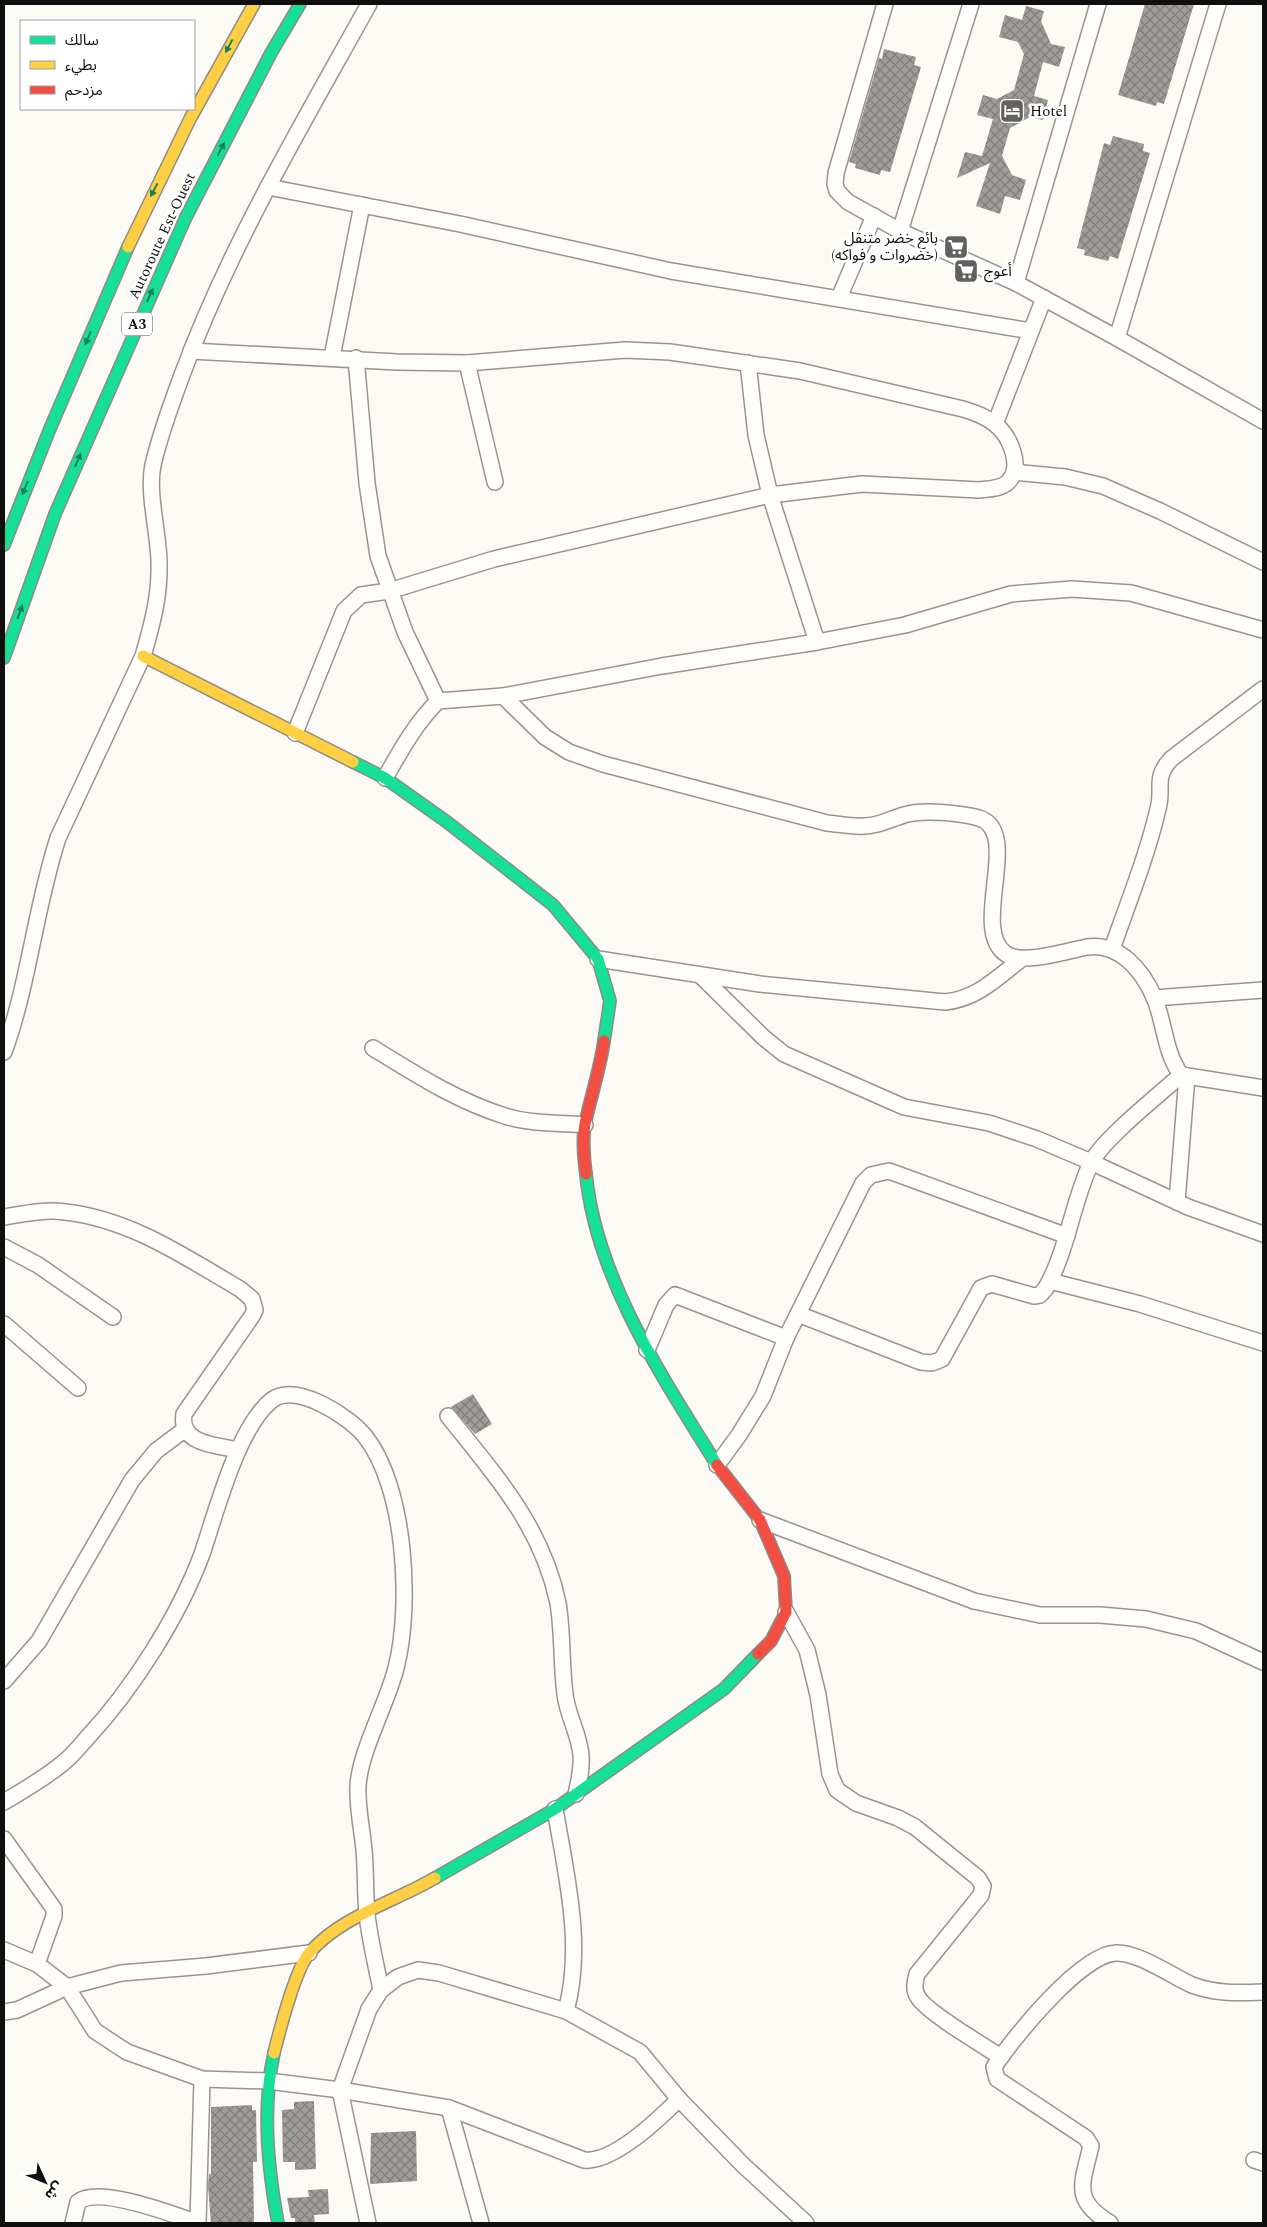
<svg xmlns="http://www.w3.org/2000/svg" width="1267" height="2227" viewBox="0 0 1267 2227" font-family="Spectral,'Noto Sans Arabic',serif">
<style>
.building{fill:url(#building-cross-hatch)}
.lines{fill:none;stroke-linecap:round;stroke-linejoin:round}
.street-casing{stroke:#969592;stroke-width:18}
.fast-casing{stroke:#8c8b89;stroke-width:14}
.slow-casing{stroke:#8c8b89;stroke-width:14}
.jam-casing{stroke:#8c8b89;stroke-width:14}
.street{stroke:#fffefd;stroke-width:15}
.fast{stroke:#16e098;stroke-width:11}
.slow{stroke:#ffcf43;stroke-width:11}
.jam{stroke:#f24e42;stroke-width:11}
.oneway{fill:#13825a}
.labels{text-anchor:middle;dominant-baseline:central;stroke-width:5;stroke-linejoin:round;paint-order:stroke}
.shield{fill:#fff;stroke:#575757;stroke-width:1}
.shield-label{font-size:14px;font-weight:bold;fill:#0f0f0f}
.poi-label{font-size:15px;fill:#0f0f0f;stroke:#fff;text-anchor:start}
.street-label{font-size:15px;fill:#0f0f0f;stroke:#fff}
</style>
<defs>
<pattern id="building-cross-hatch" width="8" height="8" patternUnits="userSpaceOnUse" patternTransform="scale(1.25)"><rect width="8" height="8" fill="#9f9c99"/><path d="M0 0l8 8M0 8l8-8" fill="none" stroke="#807e7b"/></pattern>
</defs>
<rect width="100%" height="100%" fill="#fcfaf4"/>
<g class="building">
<path d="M 1145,4 L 1194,4 L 1164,104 L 1157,102 L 1156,106 L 1118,95 Z"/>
<path d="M 1026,6 L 1044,11 L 1041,21 L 1051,44 L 1065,47 L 1059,67 L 1043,62 L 1034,96 L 1048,100 L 1043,120 L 1030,117 L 1010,128 L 1002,156 L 1012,175 L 1026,180 L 1020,200 L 1005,196 L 1000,214 L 976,206 L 990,163 L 957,178 L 965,152 L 982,156 L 993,119 L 977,115 L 983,95 L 997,99 L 1014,90 L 1024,54 L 1018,42 L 999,37 L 1005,15 L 1022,20 Z"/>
<path d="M 884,49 L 916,57 L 914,65 L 921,67 L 890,172 L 881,170 L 880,175 L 855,168 L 856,164 L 849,162 L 879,58 L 882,59 Z"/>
<path d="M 1113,136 L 1144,144 L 1143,151 L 1150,153 L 1118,259 L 1110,256 L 1108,261 L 1084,255 L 1085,250 L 1077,248 L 1104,143 L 1110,145 Z"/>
<path d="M 473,1394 L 492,1424 L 475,1434 L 451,1407 Z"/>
<path d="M 314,2101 L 316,2169 L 295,2170 L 295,2162 L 283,2162 L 282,2110 L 294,2109 L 294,2102 Z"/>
<path d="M 252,2105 L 252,2110 L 256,2110 L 257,2162 L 253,2162 L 254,2223 L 211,2223 L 208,2186 L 209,2174 L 211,2174 L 211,2107 Z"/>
<path d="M 416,2131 L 417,2181 L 370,2184 L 371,2133 Z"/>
<path d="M 328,2189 L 329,2214 L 314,2215 L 315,2223 L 295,2223 L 295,2218 L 291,2218 L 287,2198 L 309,2197 L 308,2190 Z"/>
</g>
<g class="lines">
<defs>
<g id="street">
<path d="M 885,4 L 836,173 L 835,184 L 837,191 L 848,202 L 900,231 L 1016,283 L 1117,338 L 1263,421"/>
<path d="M 268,187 L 460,224 L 671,271 L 1031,331"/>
<path d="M 900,231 L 971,4"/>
<path d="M 1016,283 L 1098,4"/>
<path d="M 839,298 L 874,216"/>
<path d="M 1117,338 L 1218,4"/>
<path d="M 191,351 L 397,362 L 467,363 L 625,350 L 670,352 L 800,371 L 963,409 C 975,413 985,416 995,424 C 1009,435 1024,466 1008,482 C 1001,489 988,489 979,490 L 862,484 L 770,495 L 494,559 L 389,591 L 361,595 L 344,611 L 295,733"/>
<path d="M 332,357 L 362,205"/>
<path d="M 356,358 L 367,483 L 378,556 L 405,632 L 438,701"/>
<path d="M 467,363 L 495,482"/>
<path d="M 748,363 L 756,435 L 770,495 L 817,642"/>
<path d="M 995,424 L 1044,298"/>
<path d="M 1014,472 L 1065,477 L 1103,486 L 1160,511 L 1263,562"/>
<path d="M 503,696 L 545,737 L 569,752 L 603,764 L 827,823 C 839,824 852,827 864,826 C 879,826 890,819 904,815 C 922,809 960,813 979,818 C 1023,832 969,929 1006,954 C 1023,965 1067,951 1087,947 C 1119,942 1142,970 1154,997 C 1165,1023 1164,1051 1181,1075 L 1263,1088"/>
<path d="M 385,778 C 401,750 415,724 438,701 L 503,696 L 662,666 L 817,642 L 905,625 L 1011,594 L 1072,589 L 1131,593 L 1263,630"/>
<path d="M 1112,949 C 1128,903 1147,856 1158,809 C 1164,787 1153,779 1171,759 L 1263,689"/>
<path d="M 598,959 L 760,984 L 945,1002 C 976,999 996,979 1020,960"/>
<path d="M 700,975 L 763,1037 L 784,1054 L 904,1107 L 989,1123 L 1037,1139 L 1091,1162 L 1188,1207 L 1263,1234"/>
<path d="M 1154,998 L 1263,990"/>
<path d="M 373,1048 C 415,1074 457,1101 505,1116 C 530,1124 559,1123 585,1125"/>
<path d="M 4,1052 C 29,983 35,909 58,838 L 143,656 C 152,625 160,596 159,563 C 159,534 147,493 153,465 C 160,434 171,405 182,375 C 230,245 302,125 369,4"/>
<path d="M 1177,1202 L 1187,1076"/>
<path d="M 4,1217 C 23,1214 45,1209 65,1212 C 130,1219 185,1257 240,1289 L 252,1299 L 255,1310 L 252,1316 L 184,1414 C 179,1444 215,1445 238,1450"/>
<path d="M 4,1247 L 38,1265 L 113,1317"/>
<path d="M 1050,1281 L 1140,1304 L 1263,1343"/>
<path d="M 798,1314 L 921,1362 L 932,1363 L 942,1359 L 981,1288 L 992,1284 L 1034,1296 L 1040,1295 L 1046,1288 C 1068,1249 1072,1203 1091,1163 C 1102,1140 1160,1094 1181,1075"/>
<path d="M 4,1324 L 78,1388"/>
<path d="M 647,1350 L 666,1305 L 675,1295 L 786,1338"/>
<path d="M 448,1416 C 495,1475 542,1526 558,1603 C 563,1633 561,1664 565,1694 C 567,1715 580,1735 581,1756 C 582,1769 579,1781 576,1794"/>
<path d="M 717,1465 L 739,1435 L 763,1396 L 786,1338 L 863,1183 L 871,1175 L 889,1171 L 1067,1236"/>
<path d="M 760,1520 L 974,1601 L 1040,1615 L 1100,1615 L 1146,1619 L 1196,1631 L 1263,1662"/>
<path d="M 786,1612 L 807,1650 L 818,1695 L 830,1774 L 837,1790 L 856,1803 L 898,1818 L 915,1827 L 978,1878 L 983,1886 L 981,1895 L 917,1974 C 915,1982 913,1990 918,1997 C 925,2011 984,2046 1001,2057"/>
<path d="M 4,1681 L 39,1641 L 132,1480 L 156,1451 L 184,1430"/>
<path d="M 4,1802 C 24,1790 45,1778 63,1763 C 72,1756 80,1746 87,1738 C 132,1690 179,1616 202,1554 C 216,1513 238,1426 272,1400 C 296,1382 348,1416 364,1435 C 406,1486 412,1606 396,1668 C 387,1704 360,1751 358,1786 C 357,1807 362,1829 364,1850 C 366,1872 365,1893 367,1915 C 370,1940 376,1965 381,1990"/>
<path d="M 555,1809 C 566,1874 584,1946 566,2011 L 640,2052 L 679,2099 L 743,2165 L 806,2223"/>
<path d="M 4,1839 L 54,1909 L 54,1916 L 37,1964"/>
<path d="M 4,1950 L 37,1964 L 67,1987 L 95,2031 L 127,2052 L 202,2079 L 268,2081 L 340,2090 L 449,2108 L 584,2160 C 613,2163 659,2119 679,2099"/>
<path d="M 4,2012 L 17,2010 L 67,1987 L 121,1973 L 206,1966 L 309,1953"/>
<path d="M 449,2108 L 481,2223"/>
<path d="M 1254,2160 L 1263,2163"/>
<path d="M 73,2223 L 78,2202 C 98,2185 175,2215 198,2223 L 202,2079"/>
<path d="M 368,2223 L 340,2090 L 369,2009 L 381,1990 L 398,1977 L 418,1970 L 439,1973 L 566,2011"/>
<path d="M 1110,2223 C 1072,2200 1082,2184 1091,2146 L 1086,2138 L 997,2079 L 994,2067 C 1013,2038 1081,1954 1116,1953 C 1138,1952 1172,1976 1192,1985 C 1216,1994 1239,1993 1263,1992"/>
</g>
<g id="fast">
<path d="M 4,545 L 49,431 L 128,247"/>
<path d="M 4,658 L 55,514 L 185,219 L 271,53 L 300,4"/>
<path d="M 353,762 L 385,778 L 447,822 L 553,905 L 598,959 L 610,1001 L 604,1041"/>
<path d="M 586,1174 C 596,1279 663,1378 717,1465"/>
<path d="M 435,1878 L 555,1809 L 724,1689 L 758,1654"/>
<path d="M 274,2053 C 262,2106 268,2170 278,2223"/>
</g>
<g id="slow">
<path d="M 128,247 L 190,119 L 254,4"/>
<path d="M 143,656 L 353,762"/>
<path d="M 274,2053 C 280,2029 295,1969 310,1952 C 342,1916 394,1902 435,1878"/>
</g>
<g id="jam">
<path d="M 586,1174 C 584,1158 582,1141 585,1124 C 591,1096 600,1069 604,1041"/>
<path d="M 717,1465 L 760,1520 L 784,1576 L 786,1612 L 771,1641 L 758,1654"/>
</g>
</defs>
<use href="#street" class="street-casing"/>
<use href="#fast" class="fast-casing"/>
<use href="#slow" class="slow-casing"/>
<use href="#jam" class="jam-casing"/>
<use href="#street" class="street"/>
<use href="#fast" class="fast"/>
<use href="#slow" class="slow"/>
<use href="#jam" class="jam"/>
</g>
<defs><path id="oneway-solid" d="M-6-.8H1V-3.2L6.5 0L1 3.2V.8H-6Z" transform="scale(1.25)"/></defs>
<g class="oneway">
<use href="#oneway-solid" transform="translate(229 46) rotate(118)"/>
<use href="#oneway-solid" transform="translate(221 149) rotate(-63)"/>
<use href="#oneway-solid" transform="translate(154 190) rotate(118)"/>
<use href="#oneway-solid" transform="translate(150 295) rotate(-66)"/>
<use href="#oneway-solid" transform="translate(88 338) rotate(113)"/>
<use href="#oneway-solid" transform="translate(78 460) rotate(-67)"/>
<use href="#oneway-solid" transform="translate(25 488) rotate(113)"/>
<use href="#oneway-solid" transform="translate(20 612) rotate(-70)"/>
</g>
<defs>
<symbol id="hotel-square" viewBox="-11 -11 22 22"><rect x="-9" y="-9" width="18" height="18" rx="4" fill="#62615f" stroke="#fff"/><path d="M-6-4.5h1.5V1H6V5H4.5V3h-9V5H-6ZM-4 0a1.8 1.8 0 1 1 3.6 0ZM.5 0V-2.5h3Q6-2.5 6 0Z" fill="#fff"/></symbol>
<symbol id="supermarket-square" viewBox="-11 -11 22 22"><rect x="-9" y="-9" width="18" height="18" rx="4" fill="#62615f" stroke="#fff"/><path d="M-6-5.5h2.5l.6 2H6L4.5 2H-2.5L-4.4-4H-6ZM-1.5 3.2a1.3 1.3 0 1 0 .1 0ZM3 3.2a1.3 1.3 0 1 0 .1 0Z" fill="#fff"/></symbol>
</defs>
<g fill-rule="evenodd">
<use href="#hotel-square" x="998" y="97" width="28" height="28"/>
<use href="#supermarket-square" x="942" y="233" width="28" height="28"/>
<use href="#supermarket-square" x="952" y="257" width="28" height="28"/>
</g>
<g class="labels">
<rect class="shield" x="122" y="312.5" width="30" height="23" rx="4"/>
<g class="shield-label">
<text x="137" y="324">A3</text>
</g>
<g class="poi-label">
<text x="1030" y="111">Hotel</text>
<text x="938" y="238" text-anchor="end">بائع خضر متنقل<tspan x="938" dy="17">(خضروات و فواكه)</tspan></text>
<text x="984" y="271">أعوج</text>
</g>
<g class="street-label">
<text transform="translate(162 236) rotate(-65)">Autoroute Est-Ouest</text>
</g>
</g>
<rect width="1267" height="2227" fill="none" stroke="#0f0f0f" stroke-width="10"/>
<rect x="20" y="20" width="175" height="90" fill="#ffffff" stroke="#9f9f9f"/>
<rect x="30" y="36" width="25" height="8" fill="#16e098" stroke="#9f9f9f"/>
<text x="65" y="45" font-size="15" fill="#0f0f0f">سالك</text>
<rect x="30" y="61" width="25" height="8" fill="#ffcf43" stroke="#9f9f9f"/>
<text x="65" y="70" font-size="15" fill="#0f0f0f">بطيء</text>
<rect x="30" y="86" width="25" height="8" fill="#f24e42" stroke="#9f9f9f"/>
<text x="65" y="95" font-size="15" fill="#0f0f0f">مزدحم</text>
<g transform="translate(45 2182) rotate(134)" stroke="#ffffff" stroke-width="4" paint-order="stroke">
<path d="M0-4L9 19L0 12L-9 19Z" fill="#0f0f0f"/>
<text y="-8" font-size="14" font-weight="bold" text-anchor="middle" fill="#0f0f0f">ش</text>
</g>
</svg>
